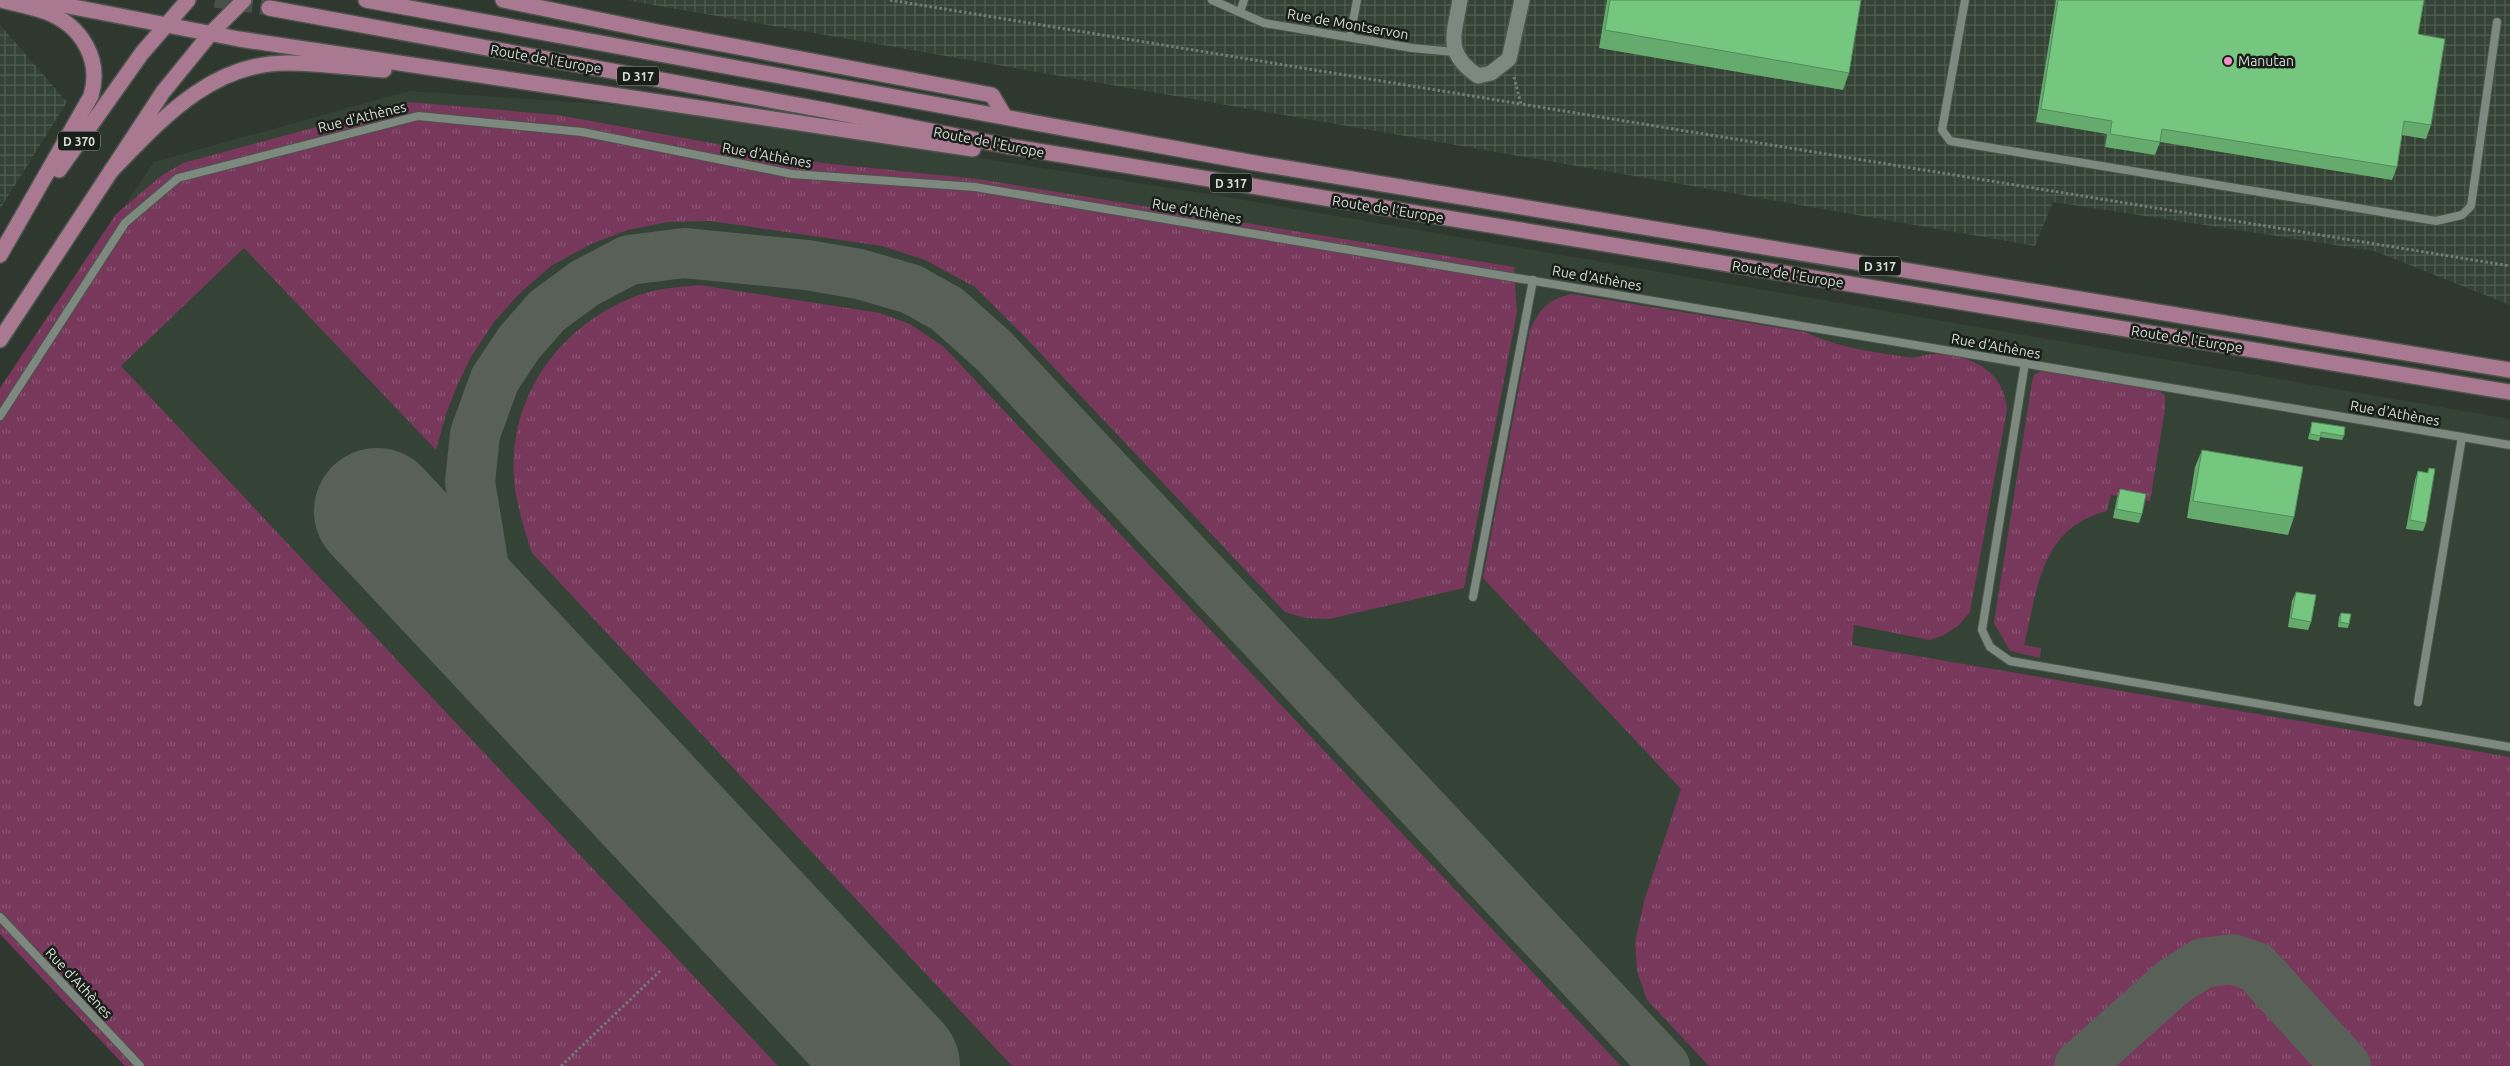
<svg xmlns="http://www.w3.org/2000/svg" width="2510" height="1066" viewBox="0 0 2510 1066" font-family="Ubuntu,sans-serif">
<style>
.built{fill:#344335}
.industrial{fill:url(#industrial-grid)}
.grass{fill:url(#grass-tufts)}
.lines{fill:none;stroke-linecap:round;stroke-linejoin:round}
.taxiway{stroke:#586058;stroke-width:50}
.runway{stroke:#586058;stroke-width:126}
.primary-tunnel{stroke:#475147;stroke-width:15;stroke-dasharray:15 8;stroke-linecap:butt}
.lane-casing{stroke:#4c544c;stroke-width:10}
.street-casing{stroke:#4c544c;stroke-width:18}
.primary-casing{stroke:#4c544c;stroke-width:18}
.path{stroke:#737b73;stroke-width:3;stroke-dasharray:2.5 2.5;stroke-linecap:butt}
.lane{stroke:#7d897e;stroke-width:8}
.street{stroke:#7d897e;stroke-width:15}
.primary{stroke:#a97992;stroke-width:15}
.wall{fill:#65ab6e}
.building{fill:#75c780;stroke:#528b5a}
.poi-dot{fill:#f98fca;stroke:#191e19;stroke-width:2}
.labels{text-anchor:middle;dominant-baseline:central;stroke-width:5;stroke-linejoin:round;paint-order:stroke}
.shield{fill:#191e19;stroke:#9ea49e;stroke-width:1}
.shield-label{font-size:12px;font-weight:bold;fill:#d7ddd7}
.street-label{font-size:14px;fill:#d7ddd7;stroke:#191e19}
.poi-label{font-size:14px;fill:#d7ddd7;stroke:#191e19;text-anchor:start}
</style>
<defs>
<pattern id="industrial-grid" width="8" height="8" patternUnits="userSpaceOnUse" patternTransform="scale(1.25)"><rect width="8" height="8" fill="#344335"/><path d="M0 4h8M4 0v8" fill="none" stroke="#515e52"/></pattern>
<pattern id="grass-tufts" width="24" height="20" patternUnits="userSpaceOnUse" patternTransform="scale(1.25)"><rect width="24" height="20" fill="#77385c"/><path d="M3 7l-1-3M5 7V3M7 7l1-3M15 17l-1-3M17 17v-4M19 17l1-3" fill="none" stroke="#8a5473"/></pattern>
</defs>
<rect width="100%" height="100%" fill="#2e382e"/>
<path class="built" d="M 409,91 L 660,108 L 1221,196 L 2510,419 L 2510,1066 L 125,1066 L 0,934 L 0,390 L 154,162 Z"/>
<g class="industrial">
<path d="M 625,0 L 2510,0 L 2510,305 L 2374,251 L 2053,202 L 2035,246 Z"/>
<path d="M 0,25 L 67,102 L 0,209 Z"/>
</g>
<g class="grass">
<path d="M 409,102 L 558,115 L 822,163 L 978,179 L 1514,267 L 1517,312 L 1464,588 L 1329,619 L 1305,618 L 1285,612 L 1027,339 L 975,287 L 925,260 L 882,246 L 710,221 L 668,222 L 628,230 L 591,244 L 551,266 L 520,293 L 493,323 L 471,357 L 457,386 L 446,414 L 436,450 L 244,248 L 121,366 L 778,1066 L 125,1066 L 0,934 L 0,388 L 116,214 L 161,176 L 183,163 Z"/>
<path d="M 699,285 L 880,313 L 910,324 L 944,347 L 1621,1066 L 1012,1066 L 532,553 C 524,528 515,502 514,476 C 509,392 564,321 642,294 C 660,288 680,287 699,285 Z"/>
<path d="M 1571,294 L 1805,332 C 1836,347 1872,352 1906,357 C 1916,359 1926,353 1937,354 C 1972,355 2005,372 2007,410 L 1970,612 L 1958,626 L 1942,636 L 1930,640 L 1854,625 L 1852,645 L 2510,757 L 2510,1066 L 1709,1066 L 1647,1000 L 1637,971 L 1635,943 L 1644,901 L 1681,789 L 1483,578 L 1530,329 C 1542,307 1546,301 1571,294 Z"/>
<path d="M 2041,371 L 2160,391 L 2165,396 L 2165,409 L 2150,501 L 2111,495 L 2107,511 C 2040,528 2038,589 2024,645 L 2041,648 L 2040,658 L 2010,651 L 1994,623 L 2032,382 L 2034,375 Z"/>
</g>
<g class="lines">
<g class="taxiway">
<path d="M 535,680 L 504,631 L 484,567 L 470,482 L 475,434 L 495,379 L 519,343 L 547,311 L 585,283 L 629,260 L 684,253 L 807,265 L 859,274 L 911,289 L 947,309 L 994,351 L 1665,1066"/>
<path d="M 2079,1066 L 2173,982 L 2203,963 L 2232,959 L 2256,967 L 2346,1066"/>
</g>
<path class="runway" d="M 377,511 L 897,1066"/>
<path class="primary-tunnel" d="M 215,0 L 269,8"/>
<defs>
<g id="lane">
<path d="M 1212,0 L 1264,23 L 1412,48 L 1454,52"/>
<path d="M 1965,0 L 1942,130 L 1950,141 L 2436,221 L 2462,215 L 2471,206 L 2497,22"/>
<path d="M 1240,12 L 1244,0"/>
<path d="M 1350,37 L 1357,0"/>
<path d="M 2025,363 L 1982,630 L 1990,647 L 2010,661 L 2510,747"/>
<path d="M 0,416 L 125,223 L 178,178 L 418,116 L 582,132 L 792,174 L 975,187 L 2510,445"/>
<path d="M 1473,597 L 1533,280"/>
<path d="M 2418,702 L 2462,437"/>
<path d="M 0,917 L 140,1066"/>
</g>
<path id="street" d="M 1460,0 C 1454,36 1444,53 1478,76 L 1491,73 L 1509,59 L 1522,0"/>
<g id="primary">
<path d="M 37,0 L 239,39 L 973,149"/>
<path d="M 366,0 L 1249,162 L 2510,370"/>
<path d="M 503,0 L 653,31 L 992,95 L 1005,117"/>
<path d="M 269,8 L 830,111 L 1007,146 L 2510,392"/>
<path d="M 59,170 L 142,53 L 188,0"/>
<path d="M 111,171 C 160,121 211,62 288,63 C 320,63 352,68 384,70"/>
<path d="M 0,255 L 91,96 C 102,59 81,25 46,12 C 32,7 16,4 1,0"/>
<path d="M 0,340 L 163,92 L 211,33 L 244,0"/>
</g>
</defs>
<use href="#lane" class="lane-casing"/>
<use href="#street" class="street-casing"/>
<use href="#primary" class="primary-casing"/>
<g class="path">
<path d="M 890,0 L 1521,104"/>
<path d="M 1514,77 L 1521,104 L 2510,266"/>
<path d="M 561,1066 L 660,971"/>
</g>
<use href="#lane" class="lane"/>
<use href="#street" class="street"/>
<use href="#primary" class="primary"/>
</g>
<g class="wall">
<path d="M 1607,0 L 1861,0 L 1849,73 L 1843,90 L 1599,48 Z"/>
<path d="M 2056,0 L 2424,0 L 2418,34 L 2431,125 L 2426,139 L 2402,135 L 2397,167 L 2392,180 L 2160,142 L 2155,155 L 2105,147 L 2107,134 L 2036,122 Z"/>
<path d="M 2312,422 L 2344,436 L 2342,440 L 2320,437 L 2319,441 L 2308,439 Z"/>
<path d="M 2202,450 L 2294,517 L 2288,535 L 2187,518 L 2195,467 Z"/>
<path d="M 2429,468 L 2426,523 L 2423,531 L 2406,529 L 2415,480 L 2418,471 L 2427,473 Z"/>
<path d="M 2120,489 L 2142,514 L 2139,523 L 2113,518 L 2117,498 Z"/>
<path d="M 2296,592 L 2311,622 L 2308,630 L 2288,627 L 2292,601 Z"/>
<path d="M 2341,613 L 2349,624 L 2348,628 L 2338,627 L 2339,617 Z"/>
</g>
<g class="building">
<path d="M 1610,0 L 1861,0 L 1849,73 L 1605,30 Z"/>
<path d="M 2058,0 L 2424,0 L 2418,34 L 2445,39 L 2431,125 L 2404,121 L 2397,167 L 2162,129 L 2160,142 L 2110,134 L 2112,121 L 2041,109 Z"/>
<path d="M 2312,422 L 2345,427 L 2344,436 L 2321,432 L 2321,436 L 2310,434 Z"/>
<path d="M 2202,450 L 2303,467 L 2294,517 L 2193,501 Z"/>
<path d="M 2429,468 L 2435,469 L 2426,523 L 2410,520 L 2418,471 L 2428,473 Z"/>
<path d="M 2120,489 L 2146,494 L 2142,514 L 2116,509 Z"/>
<path d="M 2296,592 L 2316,595 L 2311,622 L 2291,618 Z"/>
<path d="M 2341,613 L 2351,614 L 2349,624 L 2340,622 Z"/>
</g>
<circle class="poi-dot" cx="2228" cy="61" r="5"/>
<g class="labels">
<g class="shield">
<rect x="617" y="66.5" width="42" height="19" rx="4"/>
<rect x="58" y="131.5" width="42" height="19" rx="4"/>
<rect x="1210" y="173.5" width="42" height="19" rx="4"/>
<rect x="1859" y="256.5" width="42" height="19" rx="4"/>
</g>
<g class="shield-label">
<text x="638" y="76">D 317</text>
<text x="79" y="141">D 370</text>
<text x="1231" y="183">D 317</text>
<text x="1880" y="266">D 317</text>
</g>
<g class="street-label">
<text transform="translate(1348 24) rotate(10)">Rue de Montservon</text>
<text transform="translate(546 59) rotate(10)">Route de l'Europe</text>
<text transform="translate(362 117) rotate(-14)">Rue d'Athènes</text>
<text transform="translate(989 142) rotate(11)">Route de l'Europe</text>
<text transform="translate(767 155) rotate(10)">Rue d'Athènes</text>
<text transform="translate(1388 209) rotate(9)">Route de l'Europe</text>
<text transform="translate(1197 211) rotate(10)">Rue d'Athènes</text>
<text transform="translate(1788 274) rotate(9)">Route de l'Europe</text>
<text transform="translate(1597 278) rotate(10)">Rue d'Athènes</text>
<text transform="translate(2187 339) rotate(9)">Route de l'Europe</text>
<text transform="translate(1996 346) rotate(10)">Rue d'Athènes</text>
<text transform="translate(2395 413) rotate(10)">Rue d'Athènes</text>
<text transform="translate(79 983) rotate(47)">Rue d'Athènes</text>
</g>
<g class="poi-label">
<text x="2238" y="61">Manutan</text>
</g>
</g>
</svg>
